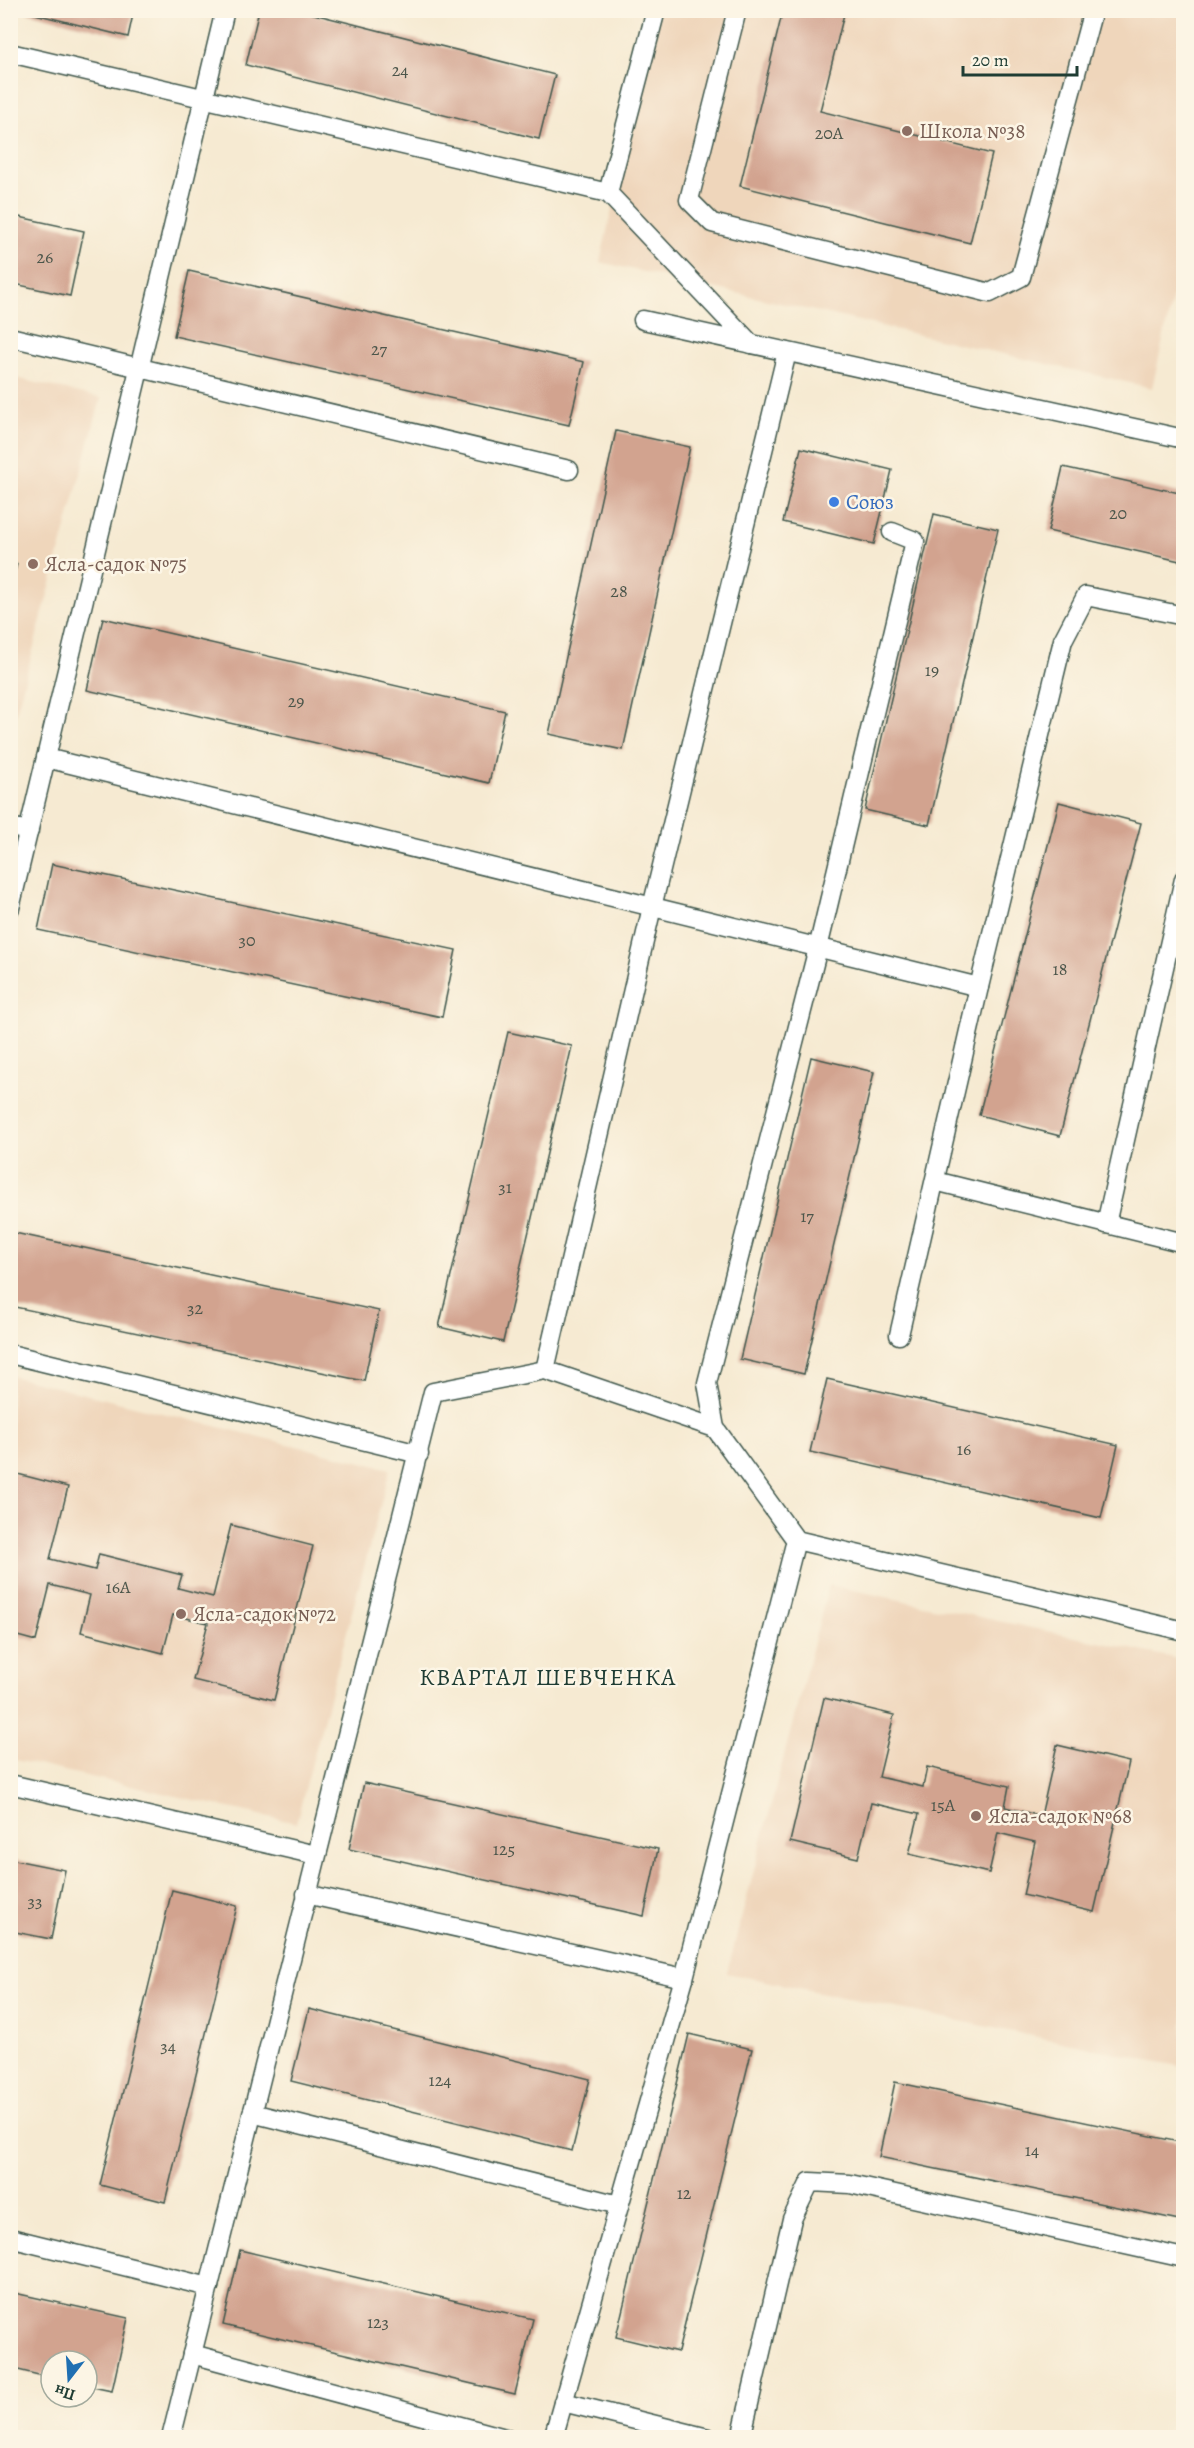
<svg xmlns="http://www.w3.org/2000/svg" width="1194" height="2448" viewBox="0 0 1194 2448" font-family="Alegreya,serif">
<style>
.built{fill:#efd6bb}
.building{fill:#d2a38f}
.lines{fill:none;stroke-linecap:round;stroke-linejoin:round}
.lane-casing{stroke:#3f574c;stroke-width:21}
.lane{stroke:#fff;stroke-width:18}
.education-dot{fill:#8d6e63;stroke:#fcf5e5;stroke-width:2}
.shop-dot{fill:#3f7fe0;stroke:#fcf5e5;stroke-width:2}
.labels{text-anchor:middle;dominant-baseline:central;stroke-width:5;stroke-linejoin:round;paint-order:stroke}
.number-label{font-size:18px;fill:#4c564b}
.education-label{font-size:21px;fill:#785e54;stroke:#fcf5e5;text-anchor:start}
.shop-label{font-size:21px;fill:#366cbe;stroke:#fcf5e5;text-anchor:start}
.quarter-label{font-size:24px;letter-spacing:1.5px;fill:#1f3d34;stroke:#fcf5e5}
</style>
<rect width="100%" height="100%" fill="#fcf5e5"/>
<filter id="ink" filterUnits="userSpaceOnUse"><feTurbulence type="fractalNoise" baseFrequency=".0167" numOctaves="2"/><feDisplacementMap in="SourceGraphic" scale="12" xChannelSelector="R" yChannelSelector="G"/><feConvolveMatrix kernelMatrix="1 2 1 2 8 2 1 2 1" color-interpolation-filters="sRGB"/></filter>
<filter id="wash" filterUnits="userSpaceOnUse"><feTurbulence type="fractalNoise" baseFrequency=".008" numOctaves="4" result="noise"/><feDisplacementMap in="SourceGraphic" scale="24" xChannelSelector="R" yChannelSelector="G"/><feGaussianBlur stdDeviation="1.35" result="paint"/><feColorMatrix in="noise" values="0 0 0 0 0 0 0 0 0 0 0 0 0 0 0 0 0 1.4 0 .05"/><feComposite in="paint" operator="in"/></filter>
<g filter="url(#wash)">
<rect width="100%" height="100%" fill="#f6ead2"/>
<g class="built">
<path d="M 657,11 L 1183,11 L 1183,252 L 1152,388 L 600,262 Z"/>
<path d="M 11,377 L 101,398 L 11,731 Z"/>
<path d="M 11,1376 L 390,1469 L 296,1823 L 11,1759 Z"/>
<path d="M 829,1585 L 1183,1660 L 1183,2067 L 727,1973 Z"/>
</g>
<g id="blocks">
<g class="building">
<path d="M 19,10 L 134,10 L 128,37 Z"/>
<path d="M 259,10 L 298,10 L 555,75 L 539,139 L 246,65 Z"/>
<path d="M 783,10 L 845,10 L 820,111 L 992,154 L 970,243 L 740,186 Z"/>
<path d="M 10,215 L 84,231 L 70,296 L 10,283 Z"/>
<path d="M 189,271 L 584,362 L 569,425 L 174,336 Z"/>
<path d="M 616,431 L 690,447 L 623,750 L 549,734 Z"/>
<path d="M 801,448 L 892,470 L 874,544 L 783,522 Z"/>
<path d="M 1063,467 L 1184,494 L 1184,562 L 1048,531 Z"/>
<path d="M 934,514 L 998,529 L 929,825 L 865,810 Z"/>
<path d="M 10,562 L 17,564 L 11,587 L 10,586 Z"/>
<path d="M 103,618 L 505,711 L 489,783 L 87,690 Z"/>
<path d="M 1059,802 L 1141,823 L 1060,1136 L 979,1115 Z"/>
<path d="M 52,864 L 456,950 L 442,1017 L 38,930 Z"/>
<path d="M 508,1032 L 572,1046 L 503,1342 L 439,1327 Z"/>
<path d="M 811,1057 L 874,1072 L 804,1374 L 740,1359 Z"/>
<path d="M 10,1232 L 379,1311 L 364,1381 L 10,1306 Z"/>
<path d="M 827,1379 L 1118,1445 L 1101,1518 L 810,1452 Z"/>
<path d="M 10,1472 L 68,1487 L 50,1559 L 95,1570 L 99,1554 L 182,1575 L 178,1588 L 213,1597 L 231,1525 L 313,1546 L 274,1700 L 193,1680 L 208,1623 L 173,1615 L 163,1653 L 81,1632 L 90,1595 L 50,1585 L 36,1641 L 10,1634 Z"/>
<path d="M 824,1698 L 894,1715 L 879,1777 L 923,1787 L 927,1767 L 1009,1786 L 1005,1807 L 1041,1816 L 1057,1745 L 1129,1762 L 1094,1912 L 1023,1895 L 1035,1842 L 998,1833 L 989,1873 L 909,1854 L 919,1814 L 871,1803 L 858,1858 L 790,1842 Z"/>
<path d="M 364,1783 L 658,1849 L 644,1916 L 349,1849 Z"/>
<path d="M 10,1859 L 65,1870 L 51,1939 L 10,1931 Z"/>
<path d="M 172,1890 L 237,1906 L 165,2202 L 100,2185 Z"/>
<path d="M 309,2009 L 590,2079 L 572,2151 L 291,2081 Z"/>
<path d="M 689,2034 L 752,2049 L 678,2352 L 616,2337 Z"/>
<path d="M 895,2082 L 1184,2143 L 1184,2221 L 879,2157 Z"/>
<path d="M 240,2250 L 533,2319 L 515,2394 L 223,2325 Z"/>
<path d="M 10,2292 L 128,2318 L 112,2391 L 87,2386 L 87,2361 L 51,2361 L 51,2378 L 10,2368 Z"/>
</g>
</g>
</g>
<g filter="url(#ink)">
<use href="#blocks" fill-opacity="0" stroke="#3f574c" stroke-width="1.5"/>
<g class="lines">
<defs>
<g id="lane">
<path d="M 656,10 L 608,193 L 751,344"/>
<path d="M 737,10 L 689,200 L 712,223 L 990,293 L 1021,277 L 1093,10"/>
<path d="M 10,53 L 608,193"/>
<path d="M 643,320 L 1184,439"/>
<path d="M 10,337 L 569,470"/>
<path d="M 892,532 L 915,541 L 818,948 L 707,1383 L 715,1428 L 796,1540 L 1184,1631"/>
<path d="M 46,758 L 979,987"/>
<path d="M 10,827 L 29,831"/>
<path d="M 10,908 L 225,10"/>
<path d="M 935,1181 L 1184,1243"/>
<path d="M 1106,1224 L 1184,879"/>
<path d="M 899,1335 L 979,987 L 1063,640 L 1086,596 L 1184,616"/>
<path d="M 10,1354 L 419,1454"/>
<path d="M 545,1370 L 652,907 L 787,352"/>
<path d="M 10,1784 L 316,1855"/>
<path d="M 306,1894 L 684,1978"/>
<path d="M 252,2113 L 619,2205"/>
<path d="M 10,2238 L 209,2287"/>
<path d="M 192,2354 L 505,2438"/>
<path d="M 563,2402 L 708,2438"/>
<path d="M 171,2438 L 433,1392 L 545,1370 L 715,1428"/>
<path d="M 553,2438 L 684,1978 L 796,1540"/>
<path d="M 741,2438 L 792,2219 L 810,2182 L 850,2184 L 1184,2258"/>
</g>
</defs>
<use href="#lane" class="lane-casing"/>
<use href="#lane" class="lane"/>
</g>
</g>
<g class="education-dot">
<circle cx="907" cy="131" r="6"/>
<circle cx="33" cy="564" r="6"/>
<circle cx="181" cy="1614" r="6"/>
<circle cx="976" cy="1816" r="6"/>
</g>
<circle class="shop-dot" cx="834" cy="502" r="6"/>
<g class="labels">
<g class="number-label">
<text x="400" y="70">24</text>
<text x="829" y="133">20А</text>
<text x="45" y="257">26</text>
<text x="379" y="349">27</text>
<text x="1118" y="513">20</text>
<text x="619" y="591">28</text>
<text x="932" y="670">19</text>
<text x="296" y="701">29</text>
<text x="247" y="940">30</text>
<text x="1060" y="969">18</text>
<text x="505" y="1187">31</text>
<text x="807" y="1216">17</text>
<text x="195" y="1308">32</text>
<text x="964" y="1449">16</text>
<text x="118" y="1587">16А</text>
<text x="943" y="1805">15А</text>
<text x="504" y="1849">125</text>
<text x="35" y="1901">33</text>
<text x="168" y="2046">34</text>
<text x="440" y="2080">124</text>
<text x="1032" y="2150">14</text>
<text x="684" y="2193">12</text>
<text x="378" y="2322">123</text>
</g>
<g class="education-label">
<text x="919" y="131">Школа №38</text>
<text x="45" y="564">Ясла-садок №75</text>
<text x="193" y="1614">Ясла-садок №72</text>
<text x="988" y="1816">Ясла-садок №68</text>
</g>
<g class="shop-label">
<text x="846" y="502">Союз</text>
</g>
<g class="quarter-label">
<text x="548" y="1677">КВАРТАЛ ШЕВЧЕНКА</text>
</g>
</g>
<rect width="1194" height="2448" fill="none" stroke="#fcf5e5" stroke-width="36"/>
<g transform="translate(69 2379) rotate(197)"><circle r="28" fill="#fcf5e5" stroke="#a4ab9e" stroke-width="1.5"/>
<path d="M0-4.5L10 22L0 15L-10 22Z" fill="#1f6fb2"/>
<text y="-9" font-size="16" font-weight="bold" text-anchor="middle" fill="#1f3d34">Пн</text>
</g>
<path d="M963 66v9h114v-9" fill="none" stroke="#1f3d34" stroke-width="3"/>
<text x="972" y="66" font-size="18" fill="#1f3d34" stroke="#fcf5e5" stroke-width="4.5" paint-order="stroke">20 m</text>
</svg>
